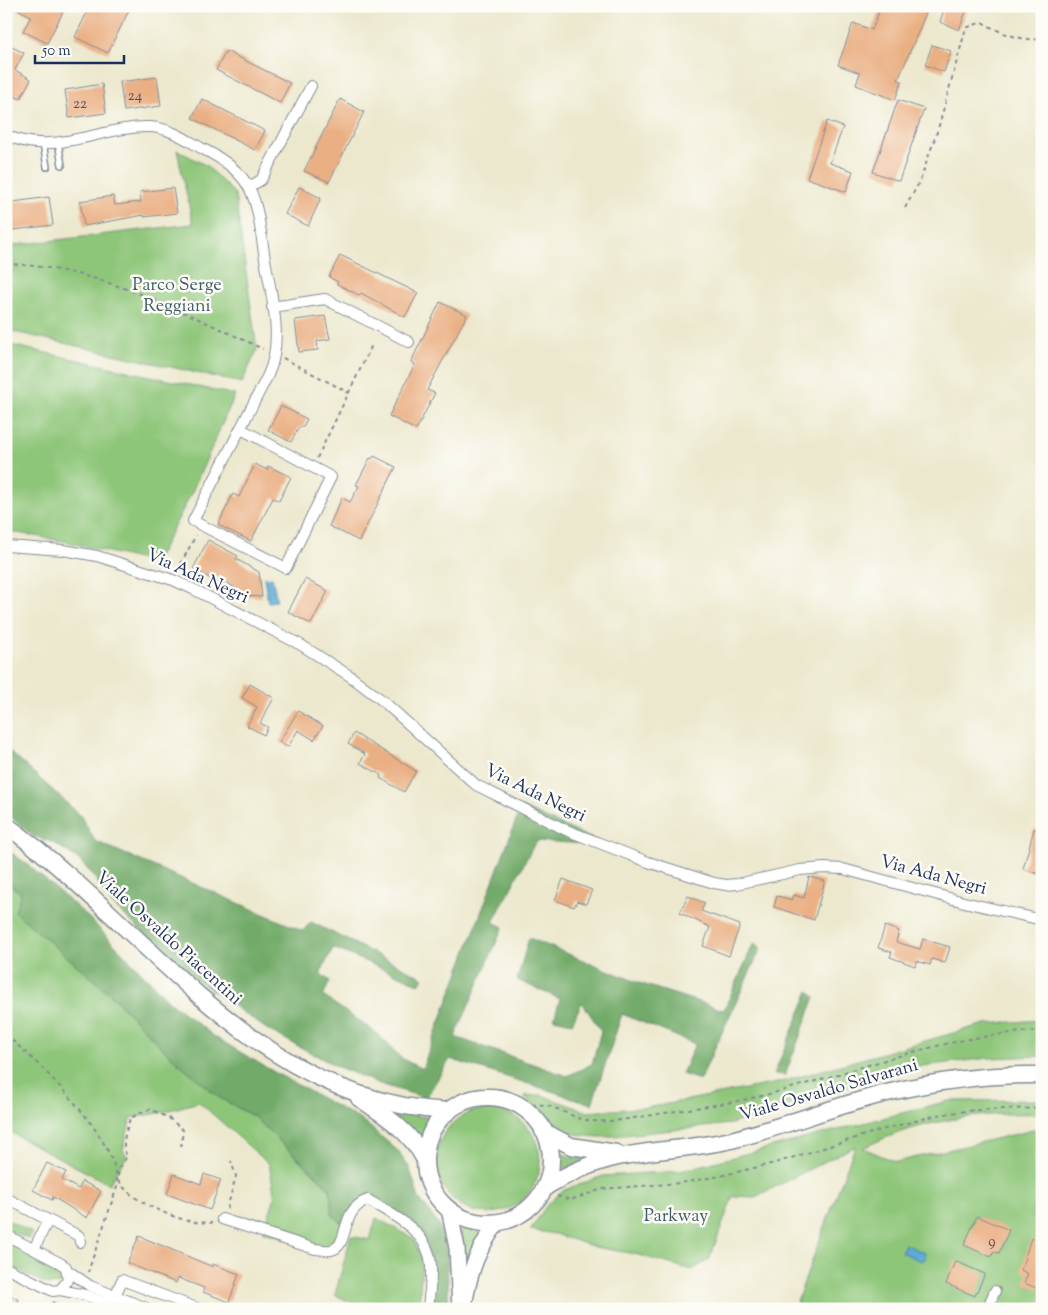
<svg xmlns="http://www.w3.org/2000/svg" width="1048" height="1315" viewBox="0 0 1048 1315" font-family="'Sorts Mill Goudy',serif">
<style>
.green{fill:#8ec679;stroke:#547a6c}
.forest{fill:#72ab69;stroke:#466d64}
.water{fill:#5baad5;stroke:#3b6c9a}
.building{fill:#eaaf82}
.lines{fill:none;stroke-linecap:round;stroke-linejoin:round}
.service-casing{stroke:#848c96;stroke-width:8}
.minor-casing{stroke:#848c96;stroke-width:12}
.secondary-casing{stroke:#848c96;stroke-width:18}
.primary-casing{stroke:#848c96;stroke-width:19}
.path{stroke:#848c96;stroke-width:2;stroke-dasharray:4 4;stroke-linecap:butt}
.service{stroke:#fff;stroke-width:5}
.minor{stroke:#fff;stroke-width:10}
.secondary{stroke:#fff;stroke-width:15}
.primary{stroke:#fff;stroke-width:16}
.labels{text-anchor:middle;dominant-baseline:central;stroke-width:5;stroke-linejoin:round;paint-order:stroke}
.number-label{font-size:15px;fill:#4f4f67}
.park-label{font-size:18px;fill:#3e5c66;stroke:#fdfcf7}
.street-label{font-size:18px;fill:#1b2f5e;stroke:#fdfcf7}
</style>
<rect width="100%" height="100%" fill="#fdfcf7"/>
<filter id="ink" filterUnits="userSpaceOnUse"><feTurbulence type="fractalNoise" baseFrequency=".02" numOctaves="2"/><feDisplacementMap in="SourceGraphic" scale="10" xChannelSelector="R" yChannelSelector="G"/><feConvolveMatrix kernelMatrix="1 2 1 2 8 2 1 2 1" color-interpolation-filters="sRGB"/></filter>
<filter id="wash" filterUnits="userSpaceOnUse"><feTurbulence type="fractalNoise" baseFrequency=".0096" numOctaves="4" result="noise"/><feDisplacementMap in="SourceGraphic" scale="20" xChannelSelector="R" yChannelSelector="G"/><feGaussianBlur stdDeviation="1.12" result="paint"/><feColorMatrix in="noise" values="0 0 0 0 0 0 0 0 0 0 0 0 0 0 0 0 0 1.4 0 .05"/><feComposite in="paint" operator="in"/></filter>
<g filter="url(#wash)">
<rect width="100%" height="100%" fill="#ece8cd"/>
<g class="green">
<path d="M 177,150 L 207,166 L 235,194 L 257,350 L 242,383 L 6,330 L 6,246 L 193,224 Z"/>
<path d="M 6,344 L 235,395 L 191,494 L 155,563 L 63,541 L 6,531 Z"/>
<path d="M 6,882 L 21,893 L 108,992 L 168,1054 L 220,1098 L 253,1116 L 330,1189 L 332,1214 L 346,1226 L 331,1250 L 263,1232 L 275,1197 L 269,1164 L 199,1102 L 159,1113 L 131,1118 L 123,1150 L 127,1156 L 109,1184 L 6,1130 Z"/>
<path d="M 1042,1020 L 1042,1056 L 989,1058 L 922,1066 L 854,1085 L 731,1124 L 604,1137 C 561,1137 554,1123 524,1096 L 541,1095 L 588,1112 L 651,1107 L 777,1083 L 985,1024 Z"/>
<path d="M 1042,1100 L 1042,1114 C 980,1112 919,1120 863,1148 L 896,1162 L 1042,1128 L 1042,1182 L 1032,1216 L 1042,1221 L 1042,1309 L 794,1309 L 855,1146 L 755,1197 L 733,1196 L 709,1260 L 692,1270 L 635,1254 L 595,1247 L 555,1234 L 530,1230 L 547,1205 L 564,1190 L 603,1176 L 680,1171 L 948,1101 Z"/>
<path d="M 375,1102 L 410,1115 L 432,1118 L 424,1129 L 420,1141 Z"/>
<circle cx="488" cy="1161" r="52"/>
<path d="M 556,1151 L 570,1157 L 589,1158 L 557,1172 L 558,1162 Z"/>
<path d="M 376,1218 L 413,1238 L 422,1260 L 419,1309 L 356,1309 L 357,1305 L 335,1295 L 351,1236 L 370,1240 Z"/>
<path d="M 6,1219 L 32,1233 L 29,1239 L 6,1230 Z"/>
<path d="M 460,1227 L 482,1233 L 471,1250 L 463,1278 L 465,1259 Z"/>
<path d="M 6,1240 L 61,1269 L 63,1274 L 60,1284 L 48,1285 L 6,1264 Z"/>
</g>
<g class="forest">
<path d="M 6,748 L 80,815 L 95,841 L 303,931 L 311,922 L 424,978 L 419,984 L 333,948 L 320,974 L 330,981 L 323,996 L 378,1034 L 401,1058 L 422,1069 L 521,807 L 606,845 L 536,841 L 493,922 L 503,927 L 455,1037 L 567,1076 L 592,1064 L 601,1031 L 582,1002 L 572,1023 L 554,1019 L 560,999 L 517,980 L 529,938 L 639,983 L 724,1010 L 754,943 L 761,948 L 700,1080 L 682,1074 L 695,1044 L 622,1014 L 592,1104 L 450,1059 L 426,1098 L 380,1084 L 336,1066 L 268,1030 L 187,973 L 112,904 L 93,875 L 77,858 L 54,843 L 33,836 L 6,813 Z"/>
<path d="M 6,849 L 27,864 L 86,915 L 170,1002 L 215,1037 L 267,1068 L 363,1121 L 398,1151 L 409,1167 L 419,1198 L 439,1225 L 447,1253 L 449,1309 L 428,1309 L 431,1264 L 422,1238 L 368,1200 L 346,1226 L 332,1215 L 330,1188 L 253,1116 L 220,1098 L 168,1054 L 108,992 L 15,912 L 21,893 L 6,882 Z"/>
<path d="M 809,991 L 815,997 L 785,1075 L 774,1074 Z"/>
</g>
<g class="water">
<path d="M 272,577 L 277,601 L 268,602 L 264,578 Z"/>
<path d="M 905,1244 L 925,1253 L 925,1259 L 921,1261 L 901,1252 Z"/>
</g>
<g id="blocks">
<g class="building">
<path d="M 11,6 L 66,6 L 47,43 L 23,31 L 31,16 Z"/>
<path d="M 90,6 L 131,6 L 108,53 L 75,37 Z"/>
<path d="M 881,6 L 929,6 L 898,80 L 902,81 L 895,100 L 856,85 L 860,73 L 838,65 L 853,23 L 872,30 Z"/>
<path d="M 945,6 L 968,6 L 959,30 L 940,22 Z"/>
<path d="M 6,44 L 24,53 L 15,70 L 31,79 L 20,99 L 6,92 Z"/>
<path d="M 932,45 L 951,51 L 944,72 L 925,65 Z"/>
<path d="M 226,51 L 290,83 L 280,103 L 216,70 Z"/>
<path d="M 157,77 L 161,106 L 124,111 L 120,82 Z"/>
<path d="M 102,84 L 106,113 L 69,118 L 65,90 Z"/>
<path d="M 202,99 L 265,131 L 255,150 L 192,118 Z"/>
<path d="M 340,99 L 364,112 L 329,182 L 304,171 Z"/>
<path d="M 898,100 L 924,109 L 899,181 L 873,172 Z"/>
<path d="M 827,121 L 843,127 L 830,163 L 853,171 L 846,192 L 807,178 Z"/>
<path d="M 299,187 L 321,198 L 308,226 L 285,214 Z"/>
<path d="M 173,188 L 177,213 L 144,217 L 144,215 L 84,226 L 80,201 L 113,196 L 115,205 L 141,202 L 140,192 Z"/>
<path d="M 49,197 L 53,225 L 6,231 L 6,203 Z"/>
<path d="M 340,255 L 418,293 L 405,317 L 361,293 L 359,295 L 337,284 L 338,282 L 329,277 Z"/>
<path d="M 440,302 L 467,315 L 427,390 L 435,393 L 416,430 L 389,416 L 415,364 L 411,362 Z"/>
<path d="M 325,316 L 330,339 L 317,341 L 318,350 L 299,352 L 295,320 Z"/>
<path d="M 281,406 L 307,419 L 303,427 L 299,427 L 291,442 L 268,430 Z"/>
<path d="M 374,456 L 396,467 L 359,541 L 329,526 L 342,498 L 350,502 L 359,486 L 356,485 L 370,458 L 372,459 Z"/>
<path d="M 255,464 L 267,470 L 268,466 L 291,477 L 279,501 L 273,498 L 251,541 L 218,525 L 233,494 L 239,497 Z"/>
<path d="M 208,540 L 238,556 L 236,559 L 259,572 L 262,597 L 246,596 L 225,581 L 223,585 L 193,569 Z"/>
<path d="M 305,579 L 328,591 L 311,624 L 288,612 Z"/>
<path d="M 250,684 L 274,698 L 260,723 L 268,727 L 264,735 L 247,726 L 257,707 L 242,698 Z"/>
<path d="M 298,711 L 323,726 L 314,740 L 298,730 L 288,747 L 279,742 Z"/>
<path d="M 354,733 L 416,771 L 404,792 L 380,778 L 381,775 L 360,763 L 365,754 L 348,744 Z"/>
<path d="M 1034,829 L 1042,831 L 1042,875 L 1023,869 Z"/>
<path d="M 809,877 L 825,881 L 814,920 L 774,907 L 777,896 L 792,900 L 794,895 L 804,898 Z"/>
<path d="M 563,879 L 592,890 L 586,904 L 577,901 L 574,907 L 555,900 Z"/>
<path d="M 688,896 L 705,903 L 701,911 L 740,925 L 729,956 L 703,946 L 710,927 L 680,913 Z"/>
<path d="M 885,926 L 899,931 L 896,942 L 920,949 L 923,939 L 950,947 L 945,963 L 932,959 L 930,965 L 917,961 L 915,966 L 890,957 L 892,952 L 878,948 Z"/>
<path d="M 47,1163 L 66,1172 L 62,1180 L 79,1189 L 82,1181 L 101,1191 L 87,1218 L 53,1197 L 52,1200 L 33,1190 Z"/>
<path d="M 174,1174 L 201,1184 L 204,1174 L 221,1180 L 210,1210 L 167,1194 Z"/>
<path d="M 977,1216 L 1009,1230 L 999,1253 L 994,1252 L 991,1257 L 964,1245 Z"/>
<path d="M 139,1236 L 213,1267 L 213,1264 L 239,1274 L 229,1302 L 203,1292 L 204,1288 L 178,1278 L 176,1283 L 127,1263 Z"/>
<path d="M 1031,1238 L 1042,1242 L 1042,1282 L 1039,1289 L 1024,1283 L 1028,1274 L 1021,1270 Z"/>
<path d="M 955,1261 L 985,1274 L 975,1296 L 946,1284 Z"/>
<path d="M 6,1293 L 19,1300 L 15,1309 L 6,1309 Z"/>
</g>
</g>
</g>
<g filter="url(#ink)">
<use href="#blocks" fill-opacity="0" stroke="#848c96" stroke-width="1"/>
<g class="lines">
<defs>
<g id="service">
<path d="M 58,142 L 62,165"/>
<path d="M 43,143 L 47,167"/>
</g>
<g id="minor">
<path d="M 6,135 C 53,158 103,125 151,127 C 170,128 187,140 203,149 C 256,175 256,199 264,253 C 270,292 285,338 268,375 L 193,521 L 286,568 L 331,477 L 241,429"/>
<path d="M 249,187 L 261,180 L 311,86"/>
<path d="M 272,307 L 325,299 L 409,342"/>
<path d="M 6,546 L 63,550 L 97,556 L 173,580 L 195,590 L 301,645 L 350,676 L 383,701 L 476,785 L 566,830 L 648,862 L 714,883 L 726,885 L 737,884 L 800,870 L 824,868 L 843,869 L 964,902 L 1042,920"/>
<path d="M 6,1198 L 48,1220 L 34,1249"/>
<path d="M 222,1219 L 315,1249 C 320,1249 326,1251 331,1250 C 351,1246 338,1210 368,1200 C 394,1216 429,1231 431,1265 C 432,1279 429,1295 428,1309"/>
<path d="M 48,1220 L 79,1236 L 80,1242"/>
<path d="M 6,1235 L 60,1263 L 66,1267 L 68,1280 L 60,1290 L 53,1291 L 6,1268"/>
<path d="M 67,1270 L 90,1286 L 149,1309"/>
<path d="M 60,1290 L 85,1295 L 122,1309"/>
<path d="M 115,1296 L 122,1280 L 199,1309"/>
<path d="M 987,1309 L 995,1291"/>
</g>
<g id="secondary">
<path d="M 449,1209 L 457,1248 L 460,1309"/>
<path d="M 465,1300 C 471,1267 478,1249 498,1222"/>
</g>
<g id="primary">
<path d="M 6,825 C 149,928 256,1103 449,1111"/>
<circle cx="488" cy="1160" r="63"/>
<path d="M 359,1098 C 385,1115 411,1132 425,1160"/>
<path d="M 543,1131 L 571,1146 L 616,1153"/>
<path d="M 545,1187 C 571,1172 599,1159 629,1155 C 663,1149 697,1148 731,1140 C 786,1126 839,1104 895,1091 C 943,1080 992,1074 1042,1075"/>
</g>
</defs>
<use href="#service" class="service-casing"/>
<use href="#minor" class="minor-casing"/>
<use href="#secondary" class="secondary-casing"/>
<use href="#primary" class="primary-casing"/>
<g class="path">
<path d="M 905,208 L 920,181 L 938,129 L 966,28 L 982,22 C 1001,33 1019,41 1042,39"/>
<path d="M 6,264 C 96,266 183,312 263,349"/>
<path d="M 283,358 L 349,393"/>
<path d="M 317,458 L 372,345"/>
<path d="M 177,571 L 196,535"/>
<path d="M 6,1035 C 40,1064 121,1140 117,1187 L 88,1272"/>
<path d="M 526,1110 L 531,1105 C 550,1101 567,1116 585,1120 C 607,1124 632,1118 653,1115 C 693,1108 734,1103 773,1093 C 864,1069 946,1034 1042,1031"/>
<path d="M 181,1147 L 183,1130 L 169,1118 L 150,1109 L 130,1118 C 127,1130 120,1144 127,1156 C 124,1161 119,1168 118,1174 C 117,1196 171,1217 189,1221 C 196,1223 204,1222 212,1223"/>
<path d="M 557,1196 L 571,1200 L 602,1189 L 681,1183 L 720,1176 L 775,1163 L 881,1130 L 937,1115 L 974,1110 L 1042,1108"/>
<path d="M 227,1209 L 236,1176 L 231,1161"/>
<path d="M 52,1302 L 66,1309"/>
</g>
<use href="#service" class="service"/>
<use href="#minor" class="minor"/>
<use href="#secondary" class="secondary"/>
<use href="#primary" class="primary"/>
</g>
</g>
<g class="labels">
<g class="number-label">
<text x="135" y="96">24</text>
<text x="80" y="104">22</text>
<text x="992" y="1242">9</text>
</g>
<g class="park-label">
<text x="177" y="286">Parco Serge<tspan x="177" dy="21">Reggiani</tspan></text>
<text x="676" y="1217">Parkway</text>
</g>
<g class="street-label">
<text transform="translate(197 577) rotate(24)">Via Ada Negri</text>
<text transform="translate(535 794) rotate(26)">Via Ada Negri</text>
<text transform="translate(933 876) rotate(15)">Via Ada Negri</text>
<text transform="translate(168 939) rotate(42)">Viale Osvaldo Piacentini</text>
<text transform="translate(829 1091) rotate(-16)">Viale Osvaldo Salvarani</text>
</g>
</g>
<rect width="1048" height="1315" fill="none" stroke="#fdfcf7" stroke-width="25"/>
<path d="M35 55v8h89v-8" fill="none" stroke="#1b2f5e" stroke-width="2.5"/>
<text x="42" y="55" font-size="15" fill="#1b2f5e" stroke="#fdfcf7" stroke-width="4" paint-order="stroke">50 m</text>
</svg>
